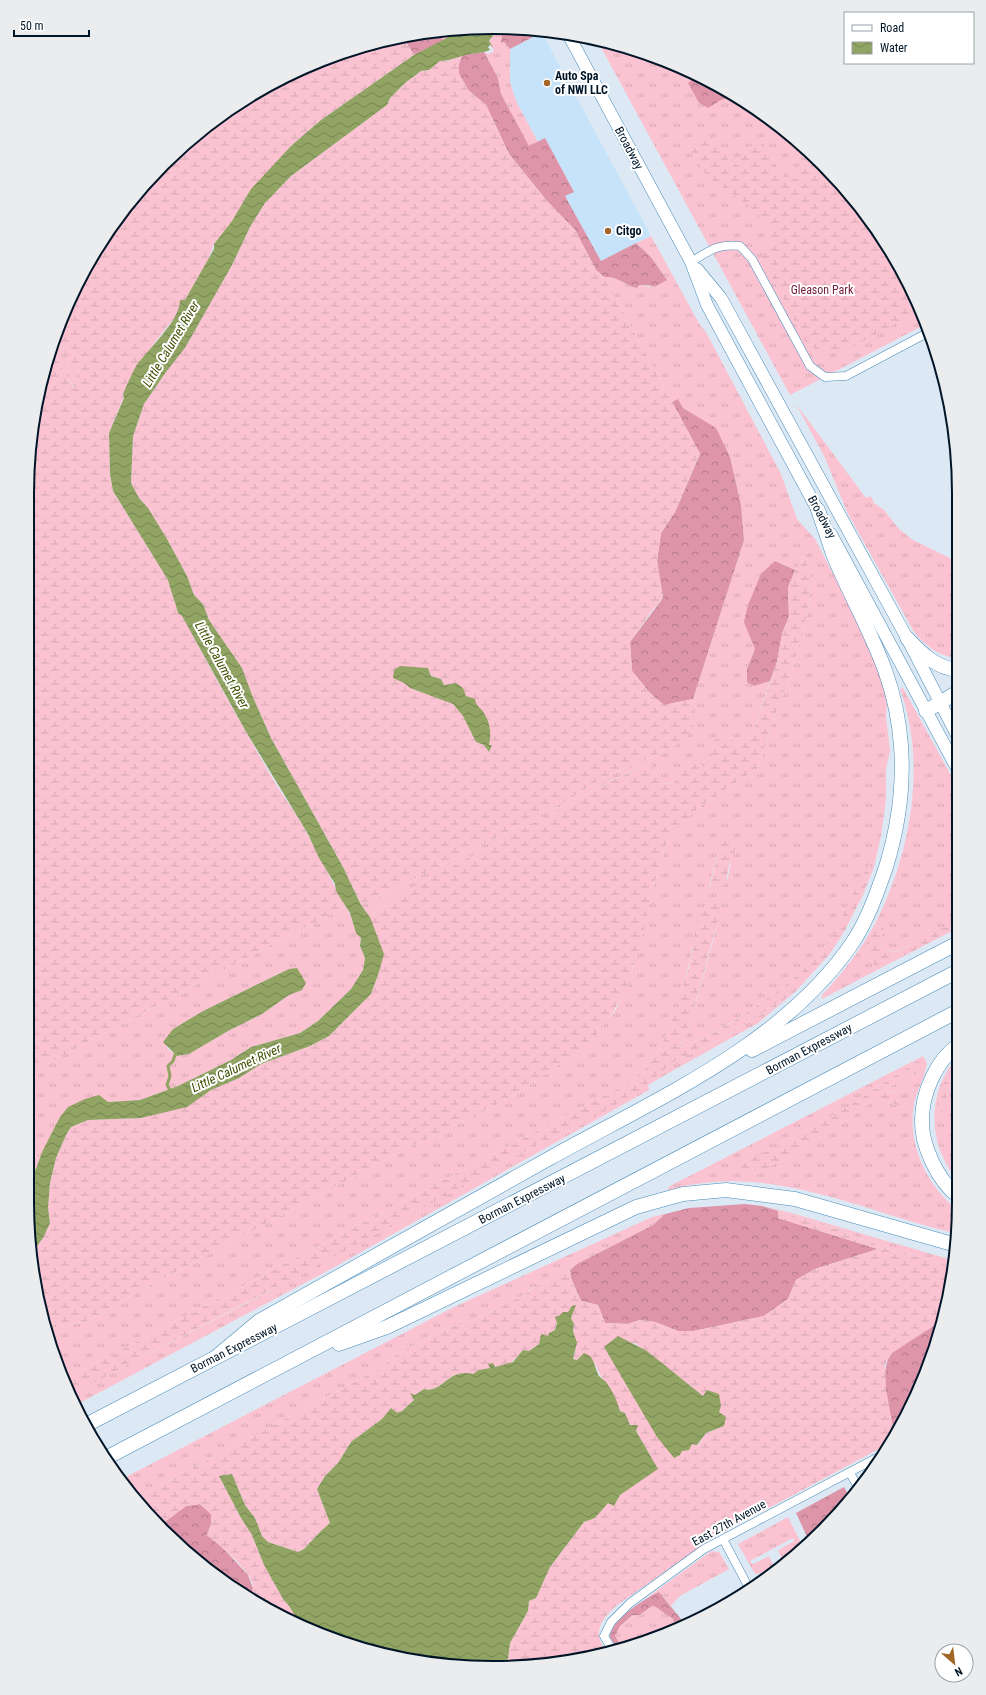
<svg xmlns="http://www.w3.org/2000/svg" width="986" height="1695" viewBox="0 0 986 1695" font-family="'Roboto Condensed',sans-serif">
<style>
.built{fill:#c6e3f9}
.grass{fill:url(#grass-tufts);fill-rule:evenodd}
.forest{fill:url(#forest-crowns)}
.wetland{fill:url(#wetland-marsh);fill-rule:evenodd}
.water{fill:url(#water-waves)}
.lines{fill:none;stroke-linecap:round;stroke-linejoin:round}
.stream{stroke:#92a463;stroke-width:3}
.street-casing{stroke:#478ab9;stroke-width:9}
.primary-casing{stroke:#478ab9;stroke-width:13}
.highway-casing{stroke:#478ab9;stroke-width:15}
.street{stroke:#fff;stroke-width:8}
.primary{stroke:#fff;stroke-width:12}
.highway{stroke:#fff;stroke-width:14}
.poi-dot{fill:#a36629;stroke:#fff;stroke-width:1.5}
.labels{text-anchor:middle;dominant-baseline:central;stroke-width:4;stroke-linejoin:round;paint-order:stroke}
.poi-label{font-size:12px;font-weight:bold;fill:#001628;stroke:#fff;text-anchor:start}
.street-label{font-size:12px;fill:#001628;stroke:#fff}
.park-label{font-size:12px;fill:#752040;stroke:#fff}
.water-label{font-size:13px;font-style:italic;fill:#3f4f00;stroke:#fff}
.rim{fill:none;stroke:#001628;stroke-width:2}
</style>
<defs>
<pattern id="grass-tufts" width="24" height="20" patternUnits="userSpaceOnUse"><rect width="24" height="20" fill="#fbc3d1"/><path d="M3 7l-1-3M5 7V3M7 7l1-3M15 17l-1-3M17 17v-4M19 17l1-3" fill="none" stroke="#d5a7b3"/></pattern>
<pattern id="forest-crowns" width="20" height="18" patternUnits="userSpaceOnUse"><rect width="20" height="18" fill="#de95a9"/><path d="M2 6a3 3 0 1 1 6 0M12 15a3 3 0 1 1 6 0" fill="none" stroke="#b2798a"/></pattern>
<pattern id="wetland-marsh" width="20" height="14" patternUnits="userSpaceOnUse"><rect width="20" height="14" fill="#fbc3d1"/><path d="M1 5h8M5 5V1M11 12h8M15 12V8" fill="none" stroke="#d5a7b3"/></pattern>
<pattern id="water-waves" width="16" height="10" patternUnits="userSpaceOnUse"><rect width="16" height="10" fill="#92a463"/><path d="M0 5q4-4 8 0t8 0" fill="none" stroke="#758552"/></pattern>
</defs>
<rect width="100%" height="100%" fill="#dce9f4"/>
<path class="built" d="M 542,33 L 651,236 L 601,261 L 565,196 L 574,191 L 545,139 L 538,142 L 516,101 L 510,82 L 510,49 Z"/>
<g class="grass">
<path d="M 499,28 L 507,28 L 502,35 L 502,43 L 504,42 L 510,49 L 510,82 L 516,101 L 538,142 L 529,147 L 501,94 L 498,78 L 484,52 L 489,54 L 494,51 L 489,42 Z"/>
<path d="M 462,30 L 443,41 L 442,35 L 445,32 Z"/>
<path d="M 597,40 L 671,62 L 752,105 L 823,164 L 896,260 L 926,324 L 790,395 Z"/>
<path d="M 345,53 L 340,55 L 210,126 C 249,94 296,68 345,53 Z"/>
<path d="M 651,236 L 700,325 L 706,332 L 781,474 L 797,519 L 815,539 L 863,631 L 881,680 L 887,704 L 886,716 L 890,751 L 886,769 L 886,800 L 881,836 L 874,867 L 863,895 L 872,861 C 856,888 845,918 827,944 C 805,978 719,1035 681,1047 L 679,1046 L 687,1034 L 714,938 L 721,904 L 692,948 L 691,958 C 678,1001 669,1050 634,1080 L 64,1380 L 52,1352 L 46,1325 L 81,1323 L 90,1320 L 147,1287 L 392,1156 L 490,1108 L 522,1090 L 575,1054 L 596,1035 L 617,1008 L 633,968 L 654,884 L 667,843 L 679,826 L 698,808 L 759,767 C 774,705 809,646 810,581 C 810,574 807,565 805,557 L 795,570 L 775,561 L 751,638 L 755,649 L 747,669 L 754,686 L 770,681 L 751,737 L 741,745 L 729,739 L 704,768 L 681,769 L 674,783 L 661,784 L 651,763 C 611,778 575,801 537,822 C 489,848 440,873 391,899 L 370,917 L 361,905 L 494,839 L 568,800 L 599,780 L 673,747 L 695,710 L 693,699 L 744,540 L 741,505 L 730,457 L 697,417 L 683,408 L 678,400 L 672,402 L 604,277 C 622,277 622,285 637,288 L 639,285 L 649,287 L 667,280 L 650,256 L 636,243 ZM 720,845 L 731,860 L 728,878 L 719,889 L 709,887 Z"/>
<path d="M 55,336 L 71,363 L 80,374 L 76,388 L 68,379 L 51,348 Z"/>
<path d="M 796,404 L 866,498 L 871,496 L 874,503 L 884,510 L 899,529 L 913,540 L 958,562 L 958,658 C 940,657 925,646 914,632 L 848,514 L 825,458 Z"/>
<path d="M 903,688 L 958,788 L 958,928 C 952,930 948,927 943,928 C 924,931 897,963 881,946 L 885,918 L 870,958 L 877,970 L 822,999 L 822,995 C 847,969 870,938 884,905 C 913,840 925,757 900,689 Z"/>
<path d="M 346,907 C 353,917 353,930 361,938 L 360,946 L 365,958 L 363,970 L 351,989 L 318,1021 L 300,1033 L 251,1047 L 231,1060 L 178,1086 L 140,1100 L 108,1102 L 100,1097 L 60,1117 L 35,1171 L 33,1185 L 31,1186 L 30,1067 L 48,1063 L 284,938 ZM 289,969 L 304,986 L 302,990 L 289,995 L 262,1014 L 228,1031 L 189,1054 L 177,1056 L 167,1048 L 173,1029 L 203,1011 Z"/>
<path d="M 795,992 L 758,1023 L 658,1079 L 648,1085 L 649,1090 L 331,1269 L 74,1406 L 70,1395 L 75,1392 L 245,1304 L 531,1148 L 575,1128 L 672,1063 L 725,1037 Z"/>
<path d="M 923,1056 L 927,1063 C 925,1077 917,1090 914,1104 C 907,1143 926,1186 958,1210 L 958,1234 C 862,1212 770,1161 669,1190 L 668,1187 ZM 920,1059 L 919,1072 L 885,1089 L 885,1091 L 894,1093 L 897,1105 L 877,1099 L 873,1101 L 804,1148 L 758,1172 L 738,1166 L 799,1135 L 854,1103 Z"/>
<path d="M 958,1056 L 958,1063 C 948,1074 930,1105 940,1119 L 948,1092 L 958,1073 L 958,1181 C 927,1144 926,1093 958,1056 Z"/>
<path d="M 762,1206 L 788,1212 L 952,1260 L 951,1267 L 910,1254 L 903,1255 L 839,1230 Z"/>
<path d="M 689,1208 L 665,1214 L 653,1225 L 577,1264 L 559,1278 L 543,1283 L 529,1290 L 524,1295 L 470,1322 L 449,1327 L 399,1353 L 379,1369 L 135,1499 L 120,1480 L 452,1308 L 652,1217 Z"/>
<path d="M 788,1517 L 803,1547 L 786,1563 L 783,1562 L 778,1550 L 794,1541 L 793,1538 L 750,1561 L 753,1564 L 769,1556 L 773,1565 L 762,1573 L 755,1574 L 738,1544 Z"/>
<path d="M 711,1551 L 719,1552 L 729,1569 L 680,1596 L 671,1606 L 659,1592 L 648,1597 Z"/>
<path d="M 653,1604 L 673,1619 L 675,1629 L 643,1643 L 623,1649 L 615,1636 L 620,1626 L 634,1615 L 641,1615 Z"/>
</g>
<g class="forest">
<path d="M 507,28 L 530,31 L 533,37 L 510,49 L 504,42 L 501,43 L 502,35 Z"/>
<path d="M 445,32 L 442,36 L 443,41 L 414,55 L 402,36 Z"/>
<path d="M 484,52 L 498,78 L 501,94 L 529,146 L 545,138 L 574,192 L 565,196 L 601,261 L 636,243 L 650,256 L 667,280 L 656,286 L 639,285 L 637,288 C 623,285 621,277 604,277 L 596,270 L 575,230 L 547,201 L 509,154 L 486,105 L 469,91 L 459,74 L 459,64 L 462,55 Z"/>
<path d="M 696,76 L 735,96 L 721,100 L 708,108 L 699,103 L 688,83 Z"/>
<path d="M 678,399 L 683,408 L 716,428 L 730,457 L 741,505 L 744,540 L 693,699 L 664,705 L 651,694 L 632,671 L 630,642 L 663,598 L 657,561 L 661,533 L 675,512 L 700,454 L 672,402 Z"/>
<path d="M 775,561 L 795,570 L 788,588 L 789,616 L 782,634 L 777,662 L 770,681 L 754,686 L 747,682 L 747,669 L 755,649 L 744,622 L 748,605 L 761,574 Z"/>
<path d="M 33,1185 L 35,1189 L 31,1220 L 31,1186 Z"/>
<path d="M 745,1204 L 762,1206 L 778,1211 L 778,1218 L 878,1249 L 815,1269 L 796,1280 L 788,1299 L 764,1316 L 694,1331 L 678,1331 L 655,1322 L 640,1320 L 628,1324 L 605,1323 L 598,1305 L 581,1301 L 571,1278 L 570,1270 L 577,1264 L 653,1225 L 665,1214 L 689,1208 Z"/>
<path d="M 941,1320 L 934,1352 L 928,1361 L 929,1363 L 894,1433 C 890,1413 878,1371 891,1354 C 899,1345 927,1331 938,1323 Z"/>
<path d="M 844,1487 L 851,1500 L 843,1509 L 809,1541 L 796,1513 Z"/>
<path d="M 200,1504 L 211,1514 L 211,1524 L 207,1535 L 222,1547 L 248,1575 L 259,1604 L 234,1589 L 159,1526 L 186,1506 Z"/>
<path d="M 659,1592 L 685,1624 L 675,1629 L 673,1619 L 653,1605 L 640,1615 L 633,1615 L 620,1626 L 615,1636 L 623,1649 L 618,1650 L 610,1637 C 609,1622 646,1597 659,1592 Z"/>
</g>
<g class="wetland">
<path d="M 402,36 L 414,55 L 321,120 L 291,146 L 214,244 L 208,260 L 185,300 L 180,300 L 180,307 L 174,318 L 136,367 L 109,433 L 110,474 L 113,491 L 168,580 C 171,592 175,601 178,613 L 182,615 C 211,671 242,726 274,781 C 285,799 298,816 308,835 C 321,859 333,884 346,907 L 284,938 L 48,1063 L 30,1067 L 28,462 L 51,348 L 68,379 L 75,388 L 76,376 L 79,374 L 71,363 L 55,336 L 105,234 L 163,164 L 192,140 L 193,142 L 198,140 L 197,136 L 209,126 L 340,55 Z"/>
<path d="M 462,55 L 459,64 L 459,74 L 469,91 L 486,105 L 509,154 L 547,201 L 575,230 L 596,270 L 604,277 L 700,453 L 675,512 L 661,533 L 657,561 L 663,598 L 651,612 L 630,642 L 632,671 L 651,694 L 664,705 L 693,699 L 695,710 L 693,726 L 686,739 L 673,747 L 599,780 L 568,800 L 494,839 L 361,905 L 343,867 L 271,738 L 252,695 L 242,668 L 209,620 L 203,604 L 194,595 L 187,576 L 167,539 L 148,508 L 139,498 L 131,483 L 132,459 L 133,436 L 144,404 L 166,372 L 185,348 L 232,265 L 250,227 L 265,203 L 291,176 L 387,105 L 390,98 L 405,83 L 421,71 L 429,70 L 440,61 L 448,61 ZM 415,668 L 428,668 L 431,676 L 441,679 L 444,685 L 456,683 L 466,696 L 482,711 L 489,745 L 492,745 L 489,752 L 484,745 L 476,742 C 470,730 464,712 453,704 C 438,694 418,695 404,683 Z"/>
<path d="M 682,68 L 696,76 L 688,83 Z"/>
<path d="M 711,137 L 724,150 L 731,168 L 738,161 L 745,148 L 763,143 L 773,163 L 788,182 L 797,177 L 803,148 L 823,164 L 896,260 L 920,311 L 842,352 L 817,350 L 806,343 L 762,258 L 769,243 L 770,226 L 748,205 L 708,177 L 690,150 L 697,141 Z"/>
<path d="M 805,557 C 807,565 810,573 810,581 C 809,646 774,705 759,767 L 698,808 L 679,826 L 667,843 L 654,884 L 643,935 L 625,993 L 606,1023 L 596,1035 L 575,1054 L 522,1090 L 490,1108 L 392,1156 L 147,1287 L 90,1320 L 81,1323 L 46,1325 L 31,1263 L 31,1254 L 43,1238 L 50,1223 L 48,1208 L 50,1183 L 56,1158 L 66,1135 L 71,1127 L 88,1120 L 141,1118 L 199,1098 L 211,1090 L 239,1078 L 261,1064 L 310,1046 L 329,1036 L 371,994 L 379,972 L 383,954 L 370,917 L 391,899 C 439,873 487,849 534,823 C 573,802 610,779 651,763 L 661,784 L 674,783 L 681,769 L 696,760 L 704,767 L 711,758 L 709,745 L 722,734 L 741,745 L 751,737 L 777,662 L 782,634 L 789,616 L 788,588 L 795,570 Z"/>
<path d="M 724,841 L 732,841 L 736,845 C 735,852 733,855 731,860 C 726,871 730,881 719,889 L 709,890 L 720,845 Z"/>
<path d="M 872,861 L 863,895 L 844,932 L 829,955 L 795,992 L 725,1037 L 672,1063 L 637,1092 L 575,1128 L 531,1148 L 356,1245 L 70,1395 L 64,1380 L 634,1080 C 661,1057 671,1025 681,992 C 684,981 689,970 691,959 C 695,940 694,917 709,901 L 720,902 L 721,904 L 720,913 L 687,1034 L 679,1045 L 681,1047 C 718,1036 806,977 827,944 C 844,918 854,886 872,861 Z"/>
<path d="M 886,917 L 881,946 C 898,965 925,928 944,927 C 947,927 951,929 954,930 L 877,970 L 870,958 L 865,946 L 879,923 Z"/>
<path d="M 920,1059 L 922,1060 L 919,1072 L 885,1089 L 885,1091 L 906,1097 L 907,1099 L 904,1105 L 897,1105 L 877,1099 L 804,1148 L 773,1165 L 759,1172 L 739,1168 L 738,1165 L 799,1135 L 854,1103 Z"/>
<path d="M 958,1063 L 958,1073 L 948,1092 L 940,1119 C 930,1103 947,1075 958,1063 Z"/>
<path d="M 778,1211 L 839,1230 L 903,1255 L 910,1254 L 951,1267 L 941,1320 L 938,1323 L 892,1353 L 885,1364 L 886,1389 L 894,1433 L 890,1443 L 711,1539 L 616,1606 C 600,1621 592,1632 607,1653 L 584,1659 L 507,1667 L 510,1643 L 528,1611 L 529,1601 L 536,1598 L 550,1567 L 584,1522 L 595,1517 L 608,1503 L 614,1505 L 620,1495 L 657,1468 L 636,1431 L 626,1419 L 625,1413 L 620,1411 C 614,1393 601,1380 595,1363 L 573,1359 C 580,1342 571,1338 574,1324 L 571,1319 L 575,1305 L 557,1323 L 555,1330 L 549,1333 L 548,1337 L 529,1351 L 523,1350 C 514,1362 504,1371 488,1364 L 490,1368 L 479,1370 L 473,1374 C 447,1368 443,1394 424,1389 L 415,1395 L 411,1394 L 414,1400 L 402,1411 L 397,1414 L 391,1408 L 382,1419 L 351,1442 L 338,1463 L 325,1476 L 317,1489 L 331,1523 L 320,1532 L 304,1549 L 298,1552 L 268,1542 L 262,1536 L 255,1518 L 245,1505 L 232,1474 L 219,1476 L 241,1518 L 252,1535 L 264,1565 L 283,1599 L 289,1606 L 301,1625 L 287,1620 L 259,1604 L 257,1599 L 250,1598 C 251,1595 253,1590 253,1586 C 252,1571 218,1544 207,1535 L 211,1524 L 211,1514 L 200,1504 L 186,1506 L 159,1526 L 135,1499 L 379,1369 L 399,1353 L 449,1327 L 470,1322 L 524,1295 C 537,1282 554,1282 570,1270 L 571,1278 L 581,1301 L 598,1305 L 605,1323 L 628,1324 L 640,1320 L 655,1322 L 678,1331 L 694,1331 L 764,1316 L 788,1299 L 796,1280 L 815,1269 L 878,1249 L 778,1218 ZM 635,1343 L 703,1396 L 719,1413 L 715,1430 L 706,1433 L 698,1445 L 692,1444 L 682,1451 L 640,1407 L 604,1347 Z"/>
</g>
<g class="water">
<path d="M 493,27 L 499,28 L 489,41 L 493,47 L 490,45 L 488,47 L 490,50 C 480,54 471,53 462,56 C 454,58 449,61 440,61 L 429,70 L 421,71 L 405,83 L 390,98 L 387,105 L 291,176 L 265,203 L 250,227 L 232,265 L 185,348 L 166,372 L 144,404 L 133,436 L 131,483 L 139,498 L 148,508 L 167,539 L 187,576 L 194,595 L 203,604 L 209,620 L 242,668 L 252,695 L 271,738 L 343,867 L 361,905 L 370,917 L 384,954 L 379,972 L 371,994 L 329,1036 L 310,1046 L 261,1064 L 239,1078 L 211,1090 L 187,1107 L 141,1118 L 88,1120 L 71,1127 L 66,1135 L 56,1158 L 50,1183 L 48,1208 L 50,1223 L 43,1238 L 31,1254 L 33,1185 L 35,1171 L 43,1150 L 60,1117 L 68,1107 L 85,1099 L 99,1095 L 108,1102 L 140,1100 L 178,1086 L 231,1060 L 251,1047 L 300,1033 L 318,1021 L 351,989 L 363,970 L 365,958 L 360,946 L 361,938 L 356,933 L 350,913 L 336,891 L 335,884 L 319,858 L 308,834 L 245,730 L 182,616 L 178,613 C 175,601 171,592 168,580 L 113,491 L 110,474 L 109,433 L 124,398 L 123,394 C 127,385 131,375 136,366 C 148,349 180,321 180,300 L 185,300 L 214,249 L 214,244 L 232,221 L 251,189 L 291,146 L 321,120 L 414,55 L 462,30 Z"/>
<path d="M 400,666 L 428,668 L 431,676 L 441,679 L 444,685 L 456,683 L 463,688 L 466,696 L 475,699 C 476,705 478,706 482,710 C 490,721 492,733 489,745 L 492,745 L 489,752 L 484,745 L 476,742 L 463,716 L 453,704 L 410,688 L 404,683 L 393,678 L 394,670 Z"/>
<path d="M 297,968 L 306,983 L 302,990 L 289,995 L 262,1014 L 228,1031 L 189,1054 L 177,1056 L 163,1042 L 173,1029 L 203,1011 L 289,969 Z"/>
<path d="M 576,1305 L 571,1318 L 574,1324 L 573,1331 L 577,1343 L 573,1359 L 577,1360 L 584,1353 C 595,1356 594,1367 599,1376 C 601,1378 604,1380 606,1382 C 613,1391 617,1401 620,1411 L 625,1413 L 630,1425 L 638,1425 L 636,1431 L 658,1469 L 620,1495 L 614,1506 L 608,1503 L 595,1518 L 584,1522 L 550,1567 L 536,1598 L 529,1601 L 528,1611 L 510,1643 L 507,1667 L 493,1668 L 372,1652 L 301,1625 L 289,1606 L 283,1599 L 264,1565 L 252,1535 L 241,1518 L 219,1476 L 232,1474 L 245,1505 L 255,1518 L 262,1536 L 268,1542 L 298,1552 L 304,1549 L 320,1532 L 330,1523 L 317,1489 L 325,1476 L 338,1463 L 351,1442 L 382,1419 L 391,1408 L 397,1413 L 402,1411 L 414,1400 L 410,1393 L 415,1395 L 424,1389 C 443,1394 447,1368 473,1374 L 479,1370 L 490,1368 L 488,1364 L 493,1363 L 495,1367 L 513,1362 L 523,1350 L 529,1351 L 539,1344 L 541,1334 L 548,1336 L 549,1333 L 555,1330 L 557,1323 L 555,1317 L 559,1316 L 563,1312 L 568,1312 L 572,1306 Z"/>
<path d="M 618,1336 L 647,1351 L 703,1396 L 707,1390 L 719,1394 L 721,1406 L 719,1412 L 726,1417 L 724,1426 L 706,1433 L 697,1445 L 692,1444 L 689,1450 L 682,1451 L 680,1455 L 674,1458 L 657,1437 L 604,1347 Z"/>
</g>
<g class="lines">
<path class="stream" d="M 171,1092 L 167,1085 L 170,1076 L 168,1066 L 173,1061 L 176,1052"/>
<defs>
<g id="street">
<path d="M 691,262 C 709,251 718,243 740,246 L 752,259 L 810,366 L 825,377 L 846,376 L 929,332"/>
<path d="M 850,1473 L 859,1489"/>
<path d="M 723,1539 L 750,1590"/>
<path d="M 613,1651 L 604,1636 L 611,1622 L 630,1603 L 704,1549 L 884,1454"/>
</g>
<g id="primary">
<path d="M 568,34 L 691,262 L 707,305 L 822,518"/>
<path d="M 697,269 L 721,298 L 907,638 L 958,737"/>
<path d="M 831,534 L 958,770"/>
</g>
<g id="highway">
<path d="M 907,638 C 922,654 936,668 958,670"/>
<path d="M 926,711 L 958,692"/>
<path d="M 958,1045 C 936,1061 922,1093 922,1120 C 921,1145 938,1181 958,1196"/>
<path d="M 752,1050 L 958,943"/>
<path d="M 339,1344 L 387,1327 L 636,1207 L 683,1194 L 726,1190 L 795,1199 L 956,1245"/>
<path d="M 216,1357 L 259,1321 C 356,1267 453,1212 550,1158 C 656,1099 783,1045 853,942 C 868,919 877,893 886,867 C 898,828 904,787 901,746 C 896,669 861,622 833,554 C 828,539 823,524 818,510"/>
<path d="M 86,1425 L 958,971"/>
<path d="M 106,1458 L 958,1011"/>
</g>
</defs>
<use href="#street" class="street-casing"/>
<use href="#primary" class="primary-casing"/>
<use href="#highway" class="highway-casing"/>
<use href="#street" class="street"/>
<use href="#primary" class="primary"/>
<use href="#highway" class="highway"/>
</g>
<g class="poi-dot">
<circle cx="547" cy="83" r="4"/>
<circle cx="608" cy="231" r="4"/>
</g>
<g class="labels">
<g class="poi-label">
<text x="555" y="76">Auto Spa<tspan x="555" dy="14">of NWI LLC</tspan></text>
<text x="616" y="231">Citgo</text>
</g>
<g class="street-label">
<text transform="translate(629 148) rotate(62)">Broadway</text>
<text transform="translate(822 517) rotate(62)">Broadway</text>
<text transform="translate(809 1049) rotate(-28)">Borman Expressway</text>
<text transform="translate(522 1199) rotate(-27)">Borman Expressway</text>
<text transform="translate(234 1348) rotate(-27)">Borman Expressway</text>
<text transform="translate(729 1523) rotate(-29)">East 27th Avenue</text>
</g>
<g class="park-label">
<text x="822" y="290">Gleason Park</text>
</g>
<g class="water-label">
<text transform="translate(171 344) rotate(-59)">Little Calumet River</text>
<text transform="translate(222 665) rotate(61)">Little Calumet River</text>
<text transform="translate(236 1068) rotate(-25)">Little Calumet River</text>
</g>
</g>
<path d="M0 0H986V1695H0ZM493 34H493A459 459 0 0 1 952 493V1202A459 459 0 0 1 493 1661H493A459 459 0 0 1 34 1202V493A459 459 0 0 1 493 34Z" fill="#ebecee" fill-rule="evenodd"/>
<path class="rim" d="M493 34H493A459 459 0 0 1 952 493V1202A459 459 0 0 1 493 1661H493A459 459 0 0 1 34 1202V493A459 459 0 0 1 493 34Z"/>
<rect x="844" y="12" width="130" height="52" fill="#ffffff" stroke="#99a2a9"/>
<rect x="852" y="25" width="20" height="6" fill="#ffffff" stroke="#99a2a9"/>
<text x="880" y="32" font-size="12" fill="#001628">Road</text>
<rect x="852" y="42" width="20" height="12" fill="url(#water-waves)" stroke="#99a2a9"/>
<text x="880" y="52" font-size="12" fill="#001628">Water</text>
<g transform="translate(954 1663) rotate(152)"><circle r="19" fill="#ffffff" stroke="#99a2a9"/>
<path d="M0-3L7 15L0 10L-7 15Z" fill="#a36629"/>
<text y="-6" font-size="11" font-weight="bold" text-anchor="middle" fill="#001628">N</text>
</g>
<path d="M14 30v6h75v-6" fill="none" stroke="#001628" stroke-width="2"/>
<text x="20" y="30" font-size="12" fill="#001628" stroke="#ffffff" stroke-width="3" paint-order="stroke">50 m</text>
</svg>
